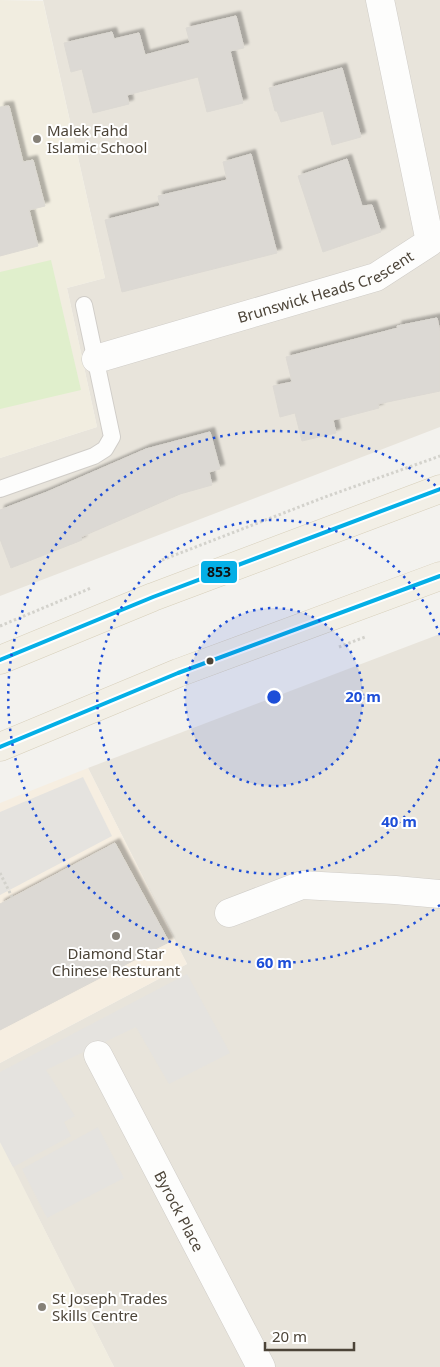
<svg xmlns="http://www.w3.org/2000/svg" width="440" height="1367" viewBox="0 0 440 1367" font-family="'Noto Sans',sans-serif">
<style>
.residential{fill:#e8e4db}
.commercial{fill:#f6eee1}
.education{fill:#f1ede0}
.garden{fill:#e0efcc}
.parking{fill:#e5e3df}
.building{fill:#dcd9d4;stroke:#dcd9d3;filter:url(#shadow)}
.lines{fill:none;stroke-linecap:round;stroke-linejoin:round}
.service-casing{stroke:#d0cdc8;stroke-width:18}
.minor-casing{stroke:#d0cdc8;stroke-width:29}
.primary-casing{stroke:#d7cfba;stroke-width:29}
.path{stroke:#d3d2cc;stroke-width:3;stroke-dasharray:2.5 2.5;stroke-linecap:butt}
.service{stroke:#fdfdfc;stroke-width:16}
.minor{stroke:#fdfdfc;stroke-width:28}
.primary{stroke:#f2efe6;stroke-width:28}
.bus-1-casing{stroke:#fff;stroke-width:8}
.bus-1{stroke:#04afe6;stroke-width:4}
.ring{fill:none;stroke:#1d4ed8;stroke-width:2.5;stroke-dasharray:2.5 5}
.poi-dot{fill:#868178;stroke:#fff;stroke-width:2}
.bus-dot{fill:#4c4438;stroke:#fff;stroke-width:2}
.labels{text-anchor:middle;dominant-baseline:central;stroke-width:4;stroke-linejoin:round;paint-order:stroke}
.poi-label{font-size:15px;fill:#4c4438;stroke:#fff;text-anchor:start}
.street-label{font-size:15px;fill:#4c4438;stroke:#fff}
.centre{fill:#1d4ed8;stroke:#fff;stroke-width:2.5}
.ring-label{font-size:15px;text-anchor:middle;font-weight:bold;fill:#1d4ed8;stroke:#fff;stroke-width:4;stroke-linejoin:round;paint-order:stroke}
.line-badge{stroke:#fff;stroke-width:2}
.pale-badge-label{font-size:14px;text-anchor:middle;font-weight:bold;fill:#111}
</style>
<defs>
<filter id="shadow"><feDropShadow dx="4.5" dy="-4.5" stdDeviation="1" flood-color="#0004"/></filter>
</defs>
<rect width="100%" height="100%" fill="#f3f2ee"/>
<g class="residential">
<path d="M 43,0 L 440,0 L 440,427 L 0,596 L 0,458 L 97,427 L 67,288 L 105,278 Z"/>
<path d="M 440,634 L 440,1367 L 114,1367 L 0,1142 L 0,1063 L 187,964 L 88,768 Z"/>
</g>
<path class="commercial" d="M 88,768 L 187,964 L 0,1063 L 0,803 Z"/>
<g class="education">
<path d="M 0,0 L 43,1 L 105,278 L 67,288 L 97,427 L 0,458 Z"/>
<path d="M 0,1142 L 13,1167 L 114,1367 L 0,1367 Z"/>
</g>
<path class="garden" d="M 51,260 L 81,390 L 0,409 L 0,272 Z"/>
<g class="parking">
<path d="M 83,777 L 112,836 L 0,895 L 0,812 Z"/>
<path d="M 187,974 L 230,1053 L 169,1084 L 136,1027 L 46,1070 L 75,1116 L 64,1122 L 71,1136 L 13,1167 L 0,1142 L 0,1072 Z"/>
<path d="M 98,1127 L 124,1178 L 47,1218 L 22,1169 Z"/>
</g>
<g class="building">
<path d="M 236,16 L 244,48 L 230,51 L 243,103 L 207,112 L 198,77 L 127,95 L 129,104 L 93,113 L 82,69 L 71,72 L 64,43 L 112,32 L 114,39 L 139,33 L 145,55 L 190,43 L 186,28 Z"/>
<path d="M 342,68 L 361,137 L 332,145 L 323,111 L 281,122 L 277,111 L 275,111 L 269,88 Z"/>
<path d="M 9,106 L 23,162 L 33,160 L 45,206 L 29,210 L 38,246 L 0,256 L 0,107 Z"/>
<path d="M 251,154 L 277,253 L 122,292 L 105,220 L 160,206 L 158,196 L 227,180 L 223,162 Z"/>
<path d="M 347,159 L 362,206 L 372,205 L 381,232 L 323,252 L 298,176 Z"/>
<path d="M 437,318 L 440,331 L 440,391 L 378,404 L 379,408 L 333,420 L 336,433 L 302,441 L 295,413 L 280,417 L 273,386 L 292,382 L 286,357 L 398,328 L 397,326 Z"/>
<path d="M 210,432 L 220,469 L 209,472 L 212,485 L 180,494 L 81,537 L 82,540 L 11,568 L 0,539 L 0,510 L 47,492 L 146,449 Z"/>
<path d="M 115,843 L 169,942 L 0,1030 L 0,904 Z"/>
</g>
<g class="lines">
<defs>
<path id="service" d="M 0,489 L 94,456 L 105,449 L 112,437 L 84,305"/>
<g id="minor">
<path id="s1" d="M 96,359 L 376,277 L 430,242 L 380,0"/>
<path d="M 229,913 L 302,885 L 395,890 L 440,894"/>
<path id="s2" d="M 98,1055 L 261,1367"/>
</g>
<g id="primary">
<path d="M 0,660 L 153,597 L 440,489"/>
<path d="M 0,747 L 178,673 L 440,576"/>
</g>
</defs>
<use href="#service" class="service-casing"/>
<use href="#minor" class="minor-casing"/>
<use href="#primary" class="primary-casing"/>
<g class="path">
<path d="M 162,560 L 325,497 L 440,456"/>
<path d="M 0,626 L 91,588"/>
<path d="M 339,647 L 365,637"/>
<path d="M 0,873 L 12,897"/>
</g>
<use href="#service" class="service"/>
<use href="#minor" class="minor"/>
<use href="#primary" class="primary"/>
<defs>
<g id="bus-1">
<path d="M 0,660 L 153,597 L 440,489"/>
<path d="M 0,747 L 178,673 L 440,576"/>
</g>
</defs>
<use href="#bus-1" class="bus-1-casing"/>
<use href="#bus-1" class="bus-1"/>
</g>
<circle cx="274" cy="697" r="89" fill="#1d4ed8" fill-opacity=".12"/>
<g class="ring">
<circle cx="274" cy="697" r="89"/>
<path d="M440 759A177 177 0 1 1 440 635"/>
<path d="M440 905A266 266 0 1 1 440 489"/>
</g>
<g class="poi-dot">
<circle cx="37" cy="139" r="5"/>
<circle cx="116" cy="936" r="5"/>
<circle cx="42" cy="1307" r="5"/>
</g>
<circle class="bus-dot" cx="210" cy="661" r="4.5"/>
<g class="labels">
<g class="poi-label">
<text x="47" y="130">Malek Fahd<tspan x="47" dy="17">Islamic School</tspan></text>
<text x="116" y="953" text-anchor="middle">Diamond Star<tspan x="116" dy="17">Chinese Resturant</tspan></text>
<text x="52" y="1298">St Joseph Trades<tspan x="52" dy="17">Skills Centre</tspan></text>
</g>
<g class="street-label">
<text stroke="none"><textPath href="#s1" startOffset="241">Brunswick Heads Crescent</textPath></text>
<text stroke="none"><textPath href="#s2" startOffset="176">Byrock Place</textPath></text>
</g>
</g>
<circle cx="274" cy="697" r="8" class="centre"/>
<g class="ring-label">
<text x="363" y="702">20 m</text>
<text x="399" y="827">40 m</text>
<text x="274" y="968">60 m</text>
</g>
<rect class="line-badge" x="200" y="560" width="38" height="24" rx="5" fill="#04afe6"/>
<g class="pale-badge-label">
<text x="219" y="577">853</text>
</g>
<path d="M265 1342v8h89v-8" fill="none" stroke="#4c4438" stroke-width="2.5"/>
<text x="272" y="1342" font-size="15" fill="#4c4438" stroke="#ffffff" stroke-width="4" paint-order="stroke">20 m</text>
</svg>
